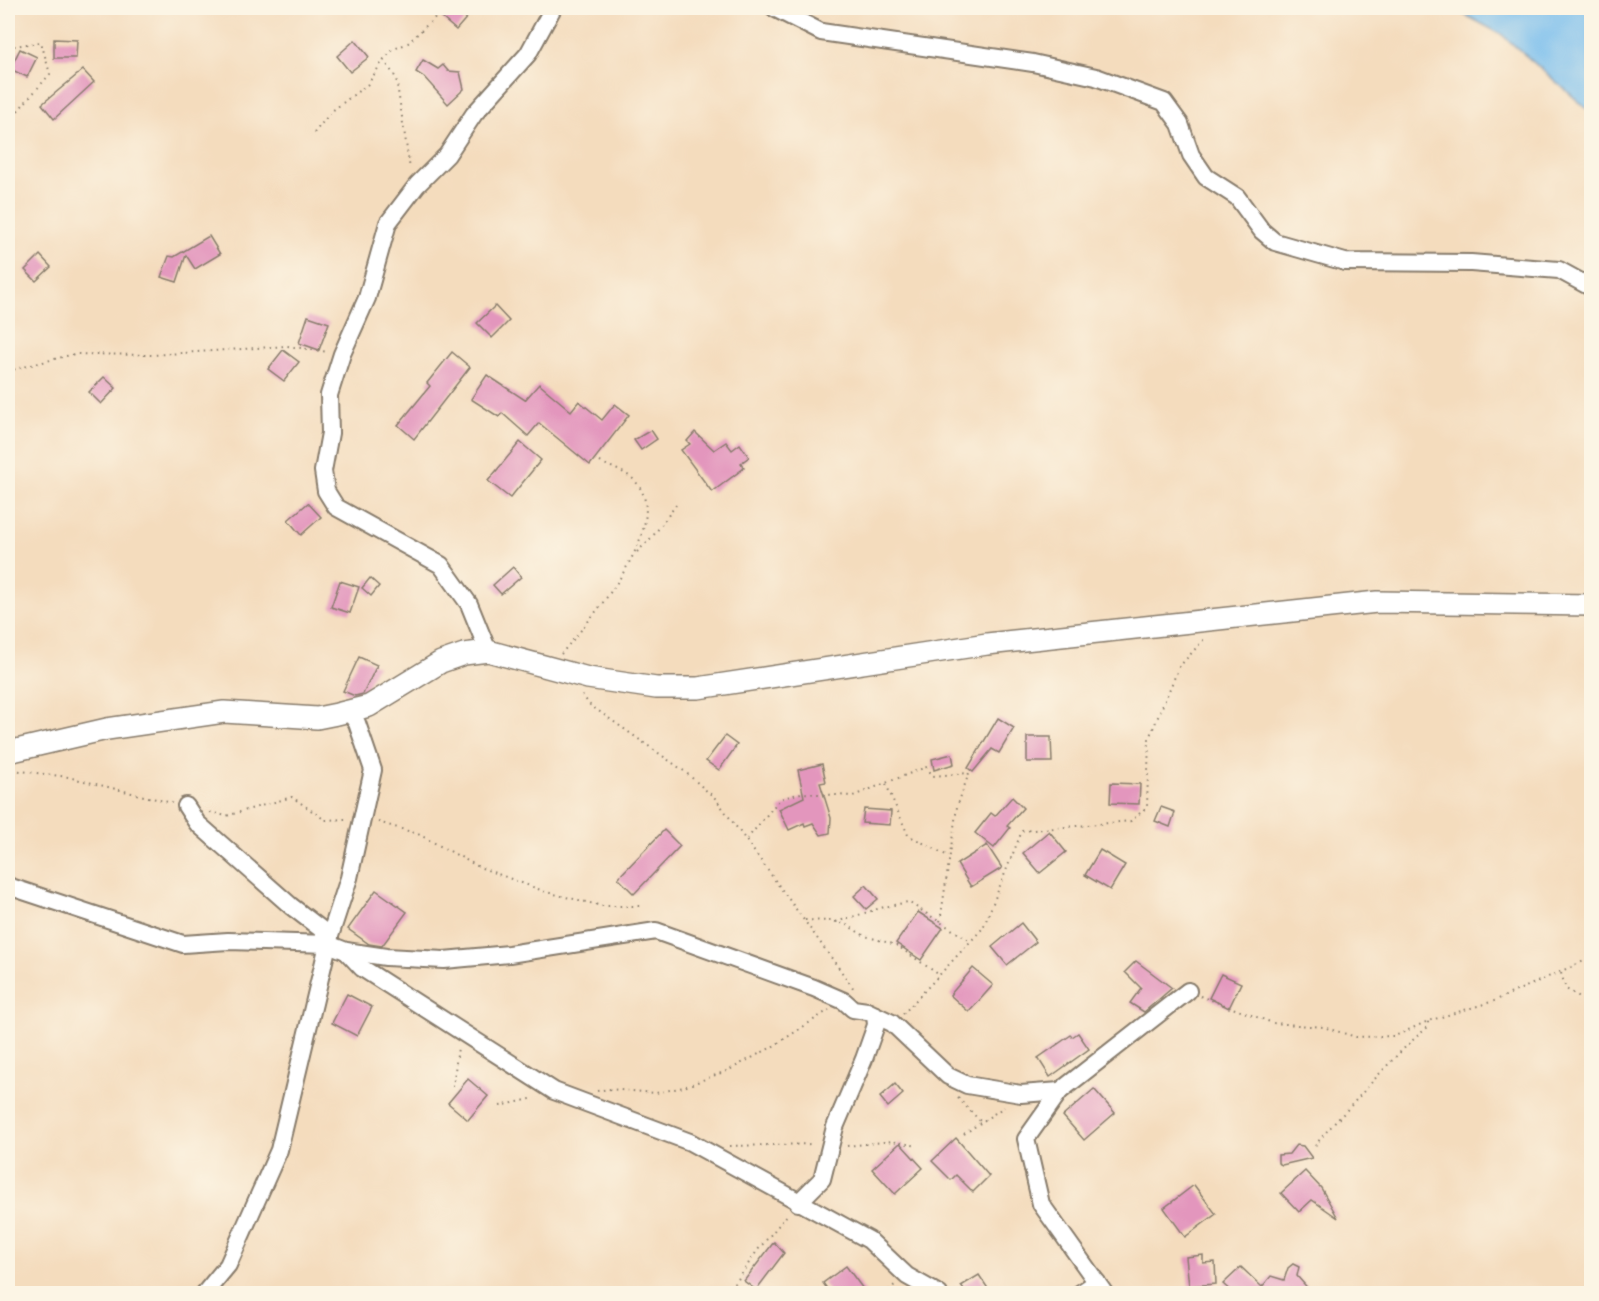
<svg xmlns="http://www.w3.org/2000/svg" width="1599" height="1301" viewBox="0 0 1599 1301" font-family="'IM FELL Great Primer',serif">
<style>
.water{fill:#77bdee;stroke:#4a6c85;stroke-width:1.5}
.building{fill:#e396bd}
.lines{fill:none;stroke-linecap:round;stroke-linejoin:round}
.minor-casing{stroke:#887c6c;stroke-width:20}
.tertiary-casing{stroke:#887c6c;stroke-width:24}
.path{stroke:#887c6c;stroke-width:2;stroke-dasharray:1.5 4.5;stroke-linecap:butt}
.minor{stroke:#fff;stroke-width:16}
.tertiary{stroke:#fff;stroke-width:21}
</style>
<rect width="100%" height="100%" fill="#fcf5e5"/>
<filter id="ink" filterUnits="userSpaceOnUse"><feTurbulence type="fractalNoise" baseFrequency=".0167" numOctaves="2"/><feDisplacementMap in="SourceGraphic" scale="12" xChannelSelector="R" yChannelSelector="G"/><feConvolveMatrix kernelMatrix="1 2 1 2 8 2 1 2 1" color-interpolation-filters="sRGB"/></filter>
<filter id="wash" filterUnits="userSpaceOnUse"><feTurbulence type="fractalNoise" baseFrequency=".008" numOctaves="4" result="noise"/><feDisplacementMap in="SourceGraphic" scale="24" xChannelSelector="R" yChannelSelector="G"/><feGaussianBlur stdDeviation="1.35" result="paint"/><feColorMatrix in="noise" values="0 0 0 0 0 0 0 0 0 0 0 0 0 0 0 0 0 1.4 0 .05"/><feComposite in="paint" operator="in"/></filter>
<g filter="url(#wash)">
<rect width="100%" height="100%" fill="#f4dcbd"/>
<path class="water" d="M 1452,8 L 1591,8 L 1591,112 L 1501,34 Z"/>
<g id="blocks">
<g class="building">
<path d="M 451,8 L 475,8 L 456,30 L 442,18 Z"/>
<path d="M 54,39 L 77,40 L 76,58 L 54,58 Z"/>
<path d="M 355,40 L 369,57 L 350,72 L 337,56 Z"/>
<path d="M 20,49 L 37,57 L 27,77 L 10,69 Z"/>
<path d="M 423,60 L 438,69 L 443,65 L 448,71 L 460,72 L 464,89 L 448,104 L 424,77 L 416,72 Z"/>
<path d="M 83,70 L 94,82 L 54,119 L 42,104 Z"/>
<path d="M 209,236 L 220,254 L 195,269 L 186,255 L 177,282 L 161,277 L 169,256 L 174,257 Z"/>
<path d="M 40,255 L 51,267 L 36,281 L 25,270 Z"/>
<path d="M 495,306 L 509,321 L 492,338 L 477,323 Z"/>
<path d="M 308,316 L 329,323 L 319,350 L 299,343 Z"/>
<path d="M 283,350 L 299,362 L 284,381 L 268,369 Z"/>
<path d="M 452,352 L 470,367 L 414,439 L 398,425 L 430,386 L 427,383 Z"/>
<path d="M 487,375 L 525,400 L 539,384 L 571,411 L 579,401 L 602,420 L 615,404 L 629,415 L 590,465 L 539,423 L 528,436 L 502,413 L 499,417 L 471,399 Z"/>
<path d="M 104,377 L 116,388 L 101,404 L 89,392 Z"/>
<path d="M 651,430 L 657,439 L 641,450 L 634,440 Z"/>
<path d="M 695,432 L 714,450 L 726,442 L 732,450 L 740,444 L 749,457 L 741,463 L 744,468 L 712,492 L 681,450 L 690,444 L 687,441 Z"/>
<path d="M 520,442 L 541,460 L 510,498 L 488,481 Z"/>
<path d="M 308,503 L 321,517 L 301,535 L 288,520 Z"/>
<path d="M 513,567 L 521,577 L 501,594 L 493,585 Z"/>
<path d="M 370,578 L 379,586 L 371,596 L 362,588 Z"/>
<path d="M 340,581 L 359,587 L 350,613 L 331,607 Z"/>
<path d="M 359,657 L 377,665 L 363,694 L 355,696 L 343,691 Z"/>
<path d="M 998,718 L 1014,728 L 999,753 L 992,749 L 973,772 L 968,768 Z"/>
<path d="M 725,736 L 737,745 L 719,770 L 706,761 Z"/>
<path d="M 1027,737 L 1051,737 L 1052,762 L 1027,762 Z"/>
<path d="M 952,754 L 954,764 L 934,770 L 932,759 Z"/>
<path d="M 822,764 L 826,782 L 820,783 L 831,818 L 830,833 L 821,835 L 813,823 L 805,826 L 804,823 L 789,830 L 779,809 L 804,797 L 798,770 Z"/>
<path d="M 1111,783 L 1140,784 L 1139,804 L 1110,803 Z"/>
<path d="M 1012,797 L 1023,808 L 1007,826 L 1010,828 L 994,848 L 975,833 L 991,813 L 995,816 Z"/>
<path d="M 1161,807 L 1175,812 L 1170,827 L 1155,821 Z"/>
<path d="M 864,809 L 891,811 L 890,825 L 862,823 Z"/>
<path d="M 664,830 L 680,846 L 634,894 L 618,878 Z"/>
<path d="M 1049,831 L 1066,852 L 1040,873 L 1023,853 Z"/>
<path d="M 987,845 L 1002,868 L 971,887 L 957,864 Z"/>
<path d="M 1100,850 L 1125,865 L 1110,890 L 1085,875 Z"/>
<path d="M 866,885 L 878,899 L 866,909 L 854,896 Z"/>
<path d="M 376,890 L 407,912 L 382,946 L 369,944 L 348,929 Z"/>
<path d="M 918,912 L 943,928 L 921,960 L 896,943 Z"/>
<path d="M 1021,923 L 1036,942 L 1007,965 L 992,947 Z"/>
<path d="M 1136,961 L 1172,988 L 1144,1012 L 1130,1003 L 1141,988 L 1125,972 Z"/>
<path d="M 973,968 L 993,985 L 969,1012 L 950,995 Z"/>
<path d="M 1221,974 L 1241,983 L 1229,1008 L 1209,998 Z"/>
<path d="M 347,994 L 372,1007 L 357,1036 L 332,1023 Z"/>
<path d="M 1078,1033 L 1089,1049 L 1050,1077 L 1038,1058 L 1071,1035 L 1072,1037 Z"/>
<path d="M 468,1079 L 488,1096 L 468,1120 L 448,1103 Z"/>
<path d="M 895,1084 L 903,1094 L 888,1107 L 880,1097 Z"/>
<path d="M 1094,1089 L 1115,1113 L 1084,1140 L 1063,1116 Z"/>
<path d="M 956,1138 L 989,1176 L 973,1192 L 956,1175 L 951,1180 L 932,1161 Z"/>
<path d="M 900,1143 L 923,1168 L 895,1194 L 872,1169 Z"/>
<path d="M 1296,1145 L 1303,1146 L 1312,1158 L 1282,1165 L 1278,1163 L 1278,1155 L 1289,1154 Z"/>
<path d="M 1305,1171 L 1321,1188 L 1338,1218 L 1312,1200 L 1299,1212 L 1281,1193 Z"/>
<path d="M 1194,1185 L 1216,1214 L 1185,1237 L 1164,1208 Z"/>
<path d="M 774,1242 L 784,1253 L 756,1290 L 744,1281 Z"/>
<path d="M 1203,1255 L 1203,1263 L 1215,1262 L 1216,1284 L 1189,1286 L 1186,1257 Z"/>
<path d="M 1293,1264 L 1299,1267 L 1297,1276 L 1312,1293 L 1233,1293 L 1223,1284 L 1241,1267 L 1262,1287 L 1271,1276 L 1284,1280 L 1288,1268 Z"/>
<path d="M 846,1266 L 866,1293 L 830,1293 L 823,1283 Z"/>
<path d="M 979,1275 L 991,1293 L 966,1293 L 961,1286 Z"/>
</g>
</g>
</g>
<g filter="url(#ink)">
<use href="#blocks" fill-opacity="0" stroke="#887c6c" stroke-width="1.5"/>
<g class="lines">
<defs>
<g id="minor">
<path d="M 774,8 L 821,32 L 1033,63 L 1096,77 L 1164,102 L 1180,124 L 1191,155 L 1206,177 L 1237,197 L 1262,231 L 1275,242 L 1345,262 L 1471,263 L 1559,270 L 1592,288"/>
<path d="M 488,651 L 469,604 L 441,565 L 336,507 L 326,491 L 323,471 L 330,433 L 329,395 L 342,354 L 367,298 L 388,223 L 417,185 L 447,155 L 474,114 L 528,54 L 553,8"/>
<path d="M 186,806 L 197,823 L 291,906 L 330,936"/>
<path d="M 8,886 L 183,944 L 228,941 L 328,944 L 346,951 L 386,957 L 444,960 L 509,954 L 656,931 L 814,988 L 844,1001 L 853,1009 L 867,1011 L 892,1023 L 948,1076 L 967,1085 L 1021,1094 L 1060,1091"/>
<path d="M 346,951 L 362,968 L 554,1091 L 690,1142 L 869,1240 L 907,1276 L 939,1294"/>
<path d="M 798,1203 L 822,1179 L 835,1127 L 864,1059 L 876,1025 L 875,1015"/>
<path d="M 204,1294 L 228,1265 L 279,1150 L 330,936 L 349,878 L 373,770 L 357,723 L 349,711"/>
<path d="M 1079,1294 L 1097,1282"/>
<path d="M 1105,1294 L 1041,1204 L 1026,1139 L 1060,1091 L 1188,991"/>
</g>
<path id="tertiary" d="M 8,752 L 107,729 L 224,712 L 317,718 L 337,714 L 369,706 L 441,662 L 464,654 L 488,651 L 588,678 L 656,688 L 698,688 L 987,644 L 1377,602 L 1592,605"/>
</defs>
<use href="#minor" class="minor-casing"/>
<use href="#tertiary" class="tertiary-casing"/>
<g class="path">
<path d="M 8,47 L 41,42 L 50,74 L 8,122"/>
<path d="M 384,60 L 396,78 L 410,169"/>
<path d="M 314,133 L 332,111 L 368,84 L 384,59 L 394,49 L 408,43 L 445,8"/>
<path d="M 8,371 L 74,354 L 152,355 L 287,346 L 328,352"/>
<path d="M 637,552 L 653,536 L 676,505"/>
<path d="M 561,654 C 589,620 679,523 633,479 C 624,471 607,466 596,460"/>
<path d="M 582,695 L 590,705 L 684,771 L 716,799 L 854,989"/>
<path d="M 13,770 L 68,777 L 172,803"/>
<path d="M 886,784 L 908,835 L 948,856"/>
<path d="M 210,812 L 226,816 L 292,797 L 325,820 L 346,819"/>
<path d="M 378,822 L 418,834 L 479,867 L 546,892 L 602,906 L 642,906"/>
<path d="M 747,839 L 780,799 L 801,793 L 853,796 L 926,767 L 933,776 L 969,773 L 957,807 L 940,922"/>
<path d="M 805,920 L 833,921 L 845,924 L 865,936 L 896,945 L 938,974"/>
<path d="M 836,922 L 884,907 L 908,902 L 969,940"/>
<path d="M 1561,973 L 1566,989 L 1592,1004"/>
<path d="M 1200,996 L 1273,1023 L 1323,1027 L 1356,1037 L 1395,1036 L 1428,1021 L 1494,1001 L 1584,961"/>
<path d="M 903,1014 L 983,928 L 1022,831 L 1131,821 L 1147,807 L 1149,738 L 1179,667 L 1205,638"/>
<path d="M 453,1087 L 458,1047"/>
<path d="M 597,1091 L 608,1089 L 656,1093 L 684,1087 L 729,1070 L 772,1047 L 829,1010"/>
<path d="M 958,1098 L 981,1122"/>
<path d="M 500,1106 L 535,1098"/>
<path d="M 964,1134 L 1004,1107"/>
<path d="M 730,1146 L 814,1144"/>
<path d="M 847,1146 L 893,1141 L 917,1146"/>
<path d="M 1315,1146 C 1327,1129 1342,1116 1356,1100 C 1379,1074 1401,1049 1428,1027 L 1428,1021"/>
<path d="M 728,1294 L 757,1251 L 788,1214"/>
<path d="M 884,1294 L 896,1284"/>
</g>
<use href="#minor" class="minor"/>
<use href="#tertiary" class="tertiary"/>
</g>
</g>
<rect width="1599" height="1301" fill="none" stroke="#fcf5e5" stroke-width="30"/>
</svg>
